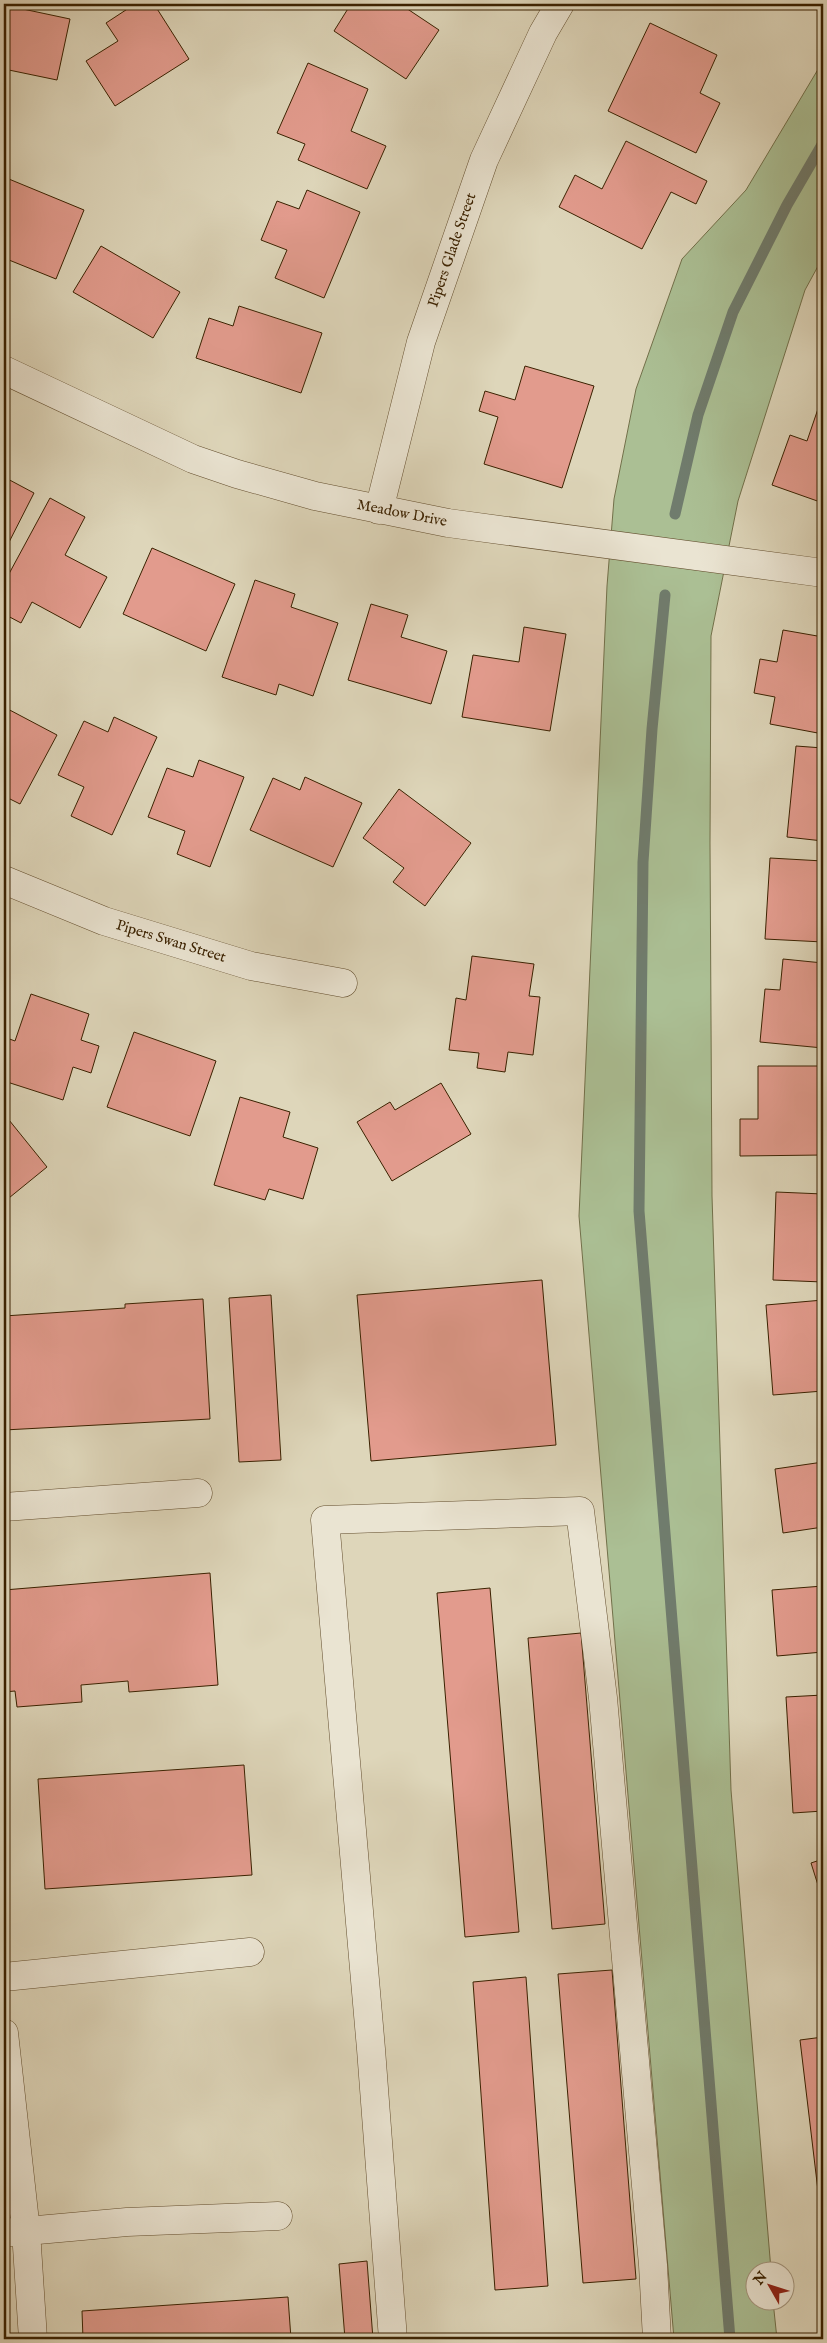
<svg xmlns="http://www.w3.org/2000/svg" width="827" height="2343" viewBox="0 0 827 2343" font-family="'IM FELL English',serif">
<style>
.green{fill:#abbf94;stroke:#72704a}
.lines{fill:none;stroke-linecap:round;stroke-linejoin:round}
.stream{stroke:#707c6d;stroke-width:11}
.building{fill:#e29b8d;stroke:#3a2100}
.minor-casing{stroke:#634e2e;stroke-width:29}
.minor{stroke:#eae4d2;stroke-width:28}
.labels{text-anchor:middle;dominant-baseline:central;stroke-width:4;stroke-linejoin:round;paint-order:stroke}
.street-label{font-size:15px;fill:#3a2100;stroke:#eae4d2}
</style>
<rect width="100%" height="100%" fill="#ded6ba"/>
<filter id="stains"><feTurbulence type="fractalNoise" baseFrequency=".004" numOctaves="4"/><feColorMatrix values="0 0 0 0 .2 0 0 0 0 .09 0 0 0 0 .02 0 0 0 .5 -.17"/></filter>
<radialGradient id="worn" r=".72"><stop offset=".6" stop-color="#630" stop-opacity="0"/><stop offset="1" stop-color="#630" stop-opacity=".3"/></radialGradient>
<path class="green" d="M 823,61 L 823,257 L 805,290 L 738,501 L 711,636 L 710,843 L 712,1196 L 731,1790 L 771,2270 L 754,2270 L 754,2300 L 773,2301 L 777,2339 L 674,2339 L 579,1216 L 607,586 L 614,499 L 636,389 L 682,259 L 746,190 Z"/>
<g class="lines">
<g class="stream">
<path d="M 675,514 L 698,415 L 733,312 L 787,205 L 823,143"/>
<path d="M 665,595 L 652,729 L 643,862 L 639,1211 L 730,2339"/>
</g>
</g>
<g class="building">
<path d="M 135,4 L 154,4 L 189,59 L 115,106 L 86,61 L 118,41 L 106,23 Z"/>
<path d="M 345,4 L 409,4 L 406,8 L 439,30 L 406,79 L 334,31 L 349,7 Z"/>
<path d="M 4,5 L 70,19 L 57,80 L 4,69 Z"/>
<path d="M 650,23 L 717,55 L 700,93 L 720,103 L 696,153 L 608,111 Z"/>
<path d="M 308,63 L 368,89 L 351,131 L 386,146 L 367,189 L 298,160 L 305,144 L 277,133 Z"/>
<path d="M 626,141 L 707,181 L 696,204 L 671,192 L 642,249 L 559,207 L 575,175 L 602,189 Z"/>
<path d="M 4,177 L 84,210 L 56,279 L 4,258 Z"/>
<path d="M 307,190 L 360,212 L 324,298 L 275,278 L 287,250 L 261,240 L 277,201 L 299,209 Z"/>
<path d="M 101,246 L 180,292 L 153,338 L 73,292 Z"/>
<path d="M 239,306 L 322,333 L 301,393 L 196,358 L 209,318 L 233,326 Z"/>
<path d="M 525,366 L 594,386 L 562,488 L 484,464 L 498,417 L 479,411 L 485,391 L 515,400 Z"/>
<path d="M 821,400 L 823,400 L 823,503 L 772,485 L 790,435 L 807,441 Z"/>
<path d="M 4,477 L 34,493 L 4,552 Z"/>
<path d="M 50,498 L 85,517 L 65,555 L 107,577 L 80,628 L 32,602 L 21,623 L 4,614 L 4,583 Z"/>
<path d="M 152,548 L 235,584 L 206,651 L 123,614 Z"/>
<path d="M 255,580 L 295,594 L 291,607 L 338,623 L 313,696 L 279,684 L 276,695 L 222,677 Z"/>
<path d="M 371,604 L 408,615 L 401,637 L 447,651 L 431,704 L 348,680 Z"/>
<path d="M 524,627 L 566,634 L 550,731 L 462,717 L 473,655 L 519,662 Z"/>
<path d="M 783,630 L 823,637 L 823,734 L 770,724 L 775,697 L 754,693 L 760,659 L 777,662 Z"/>
<path d="M 4,707 L 57,735 L 20,804 L 4,796 Z"/>
<path d="M 114,717 L 157,737 L 112,835 L 71,816 L 84,787 L 58,775 L 84,721 L 108,732 Z"/>
<path d="M 796,746 L 823,748 L 823,841 L 787,837 Z"/>
<path d="M 199,760 L 244,777 L 210,867 L 177,854 L 185,831 L 148,817 L 167,768 L 193,777 Z"/>
<path d="M 305,777 L 362,803 L 333,867 L 250,830 L 273,778 L 300,790 Z"/>
<path d="M 399,789 L 471,843 L 425,906 L 393,882 L 404,868 L 363,838 Z"/>
<path d="M 770,858 L 823,861 L 823,942 L 765,939 Z"/>
<path d="M 472,956 L 534,964 L 529,996 L 540,997 L 533,1055 L 508,1052 L 505,1072 L 477,1068 L 479,1053 L 449,1050 L 456,998 L 466,1000 Z"/>
<path d="M 783,959 L 823,963 L 823,1048 L 760,1042 L 765,989 L 780,990 Z"/>
<path d="M 31,994 L 89,1014 L 81,1040 L 99,1046 L 91,1073 L 73,1067 L 63,1100 L 4,1081 L 4,1037 L 15,1041 Z"/>
<path d="M 134,1032 L 216,1061 L 190,1136 L 107,1107 Z"/>
<path d="M 758,1066 L 823,1066 L 823,1155 L 740,1156 L 740,1119 L 758,1119 Z"/>
<path d="M 441,1083 L 471,1134 L 392,1181 L 357,1122 L 390,1102 L 395,1110 Z"/>
<path d="M 240,1097 L 290,1112 L 283,1137 L 318,1148 L 303,1199 L 269,1189 L 265,1200 L 214,1185 Z"/>
<path d="M 9,1120 L 47,1167 L 4,1202 L 4,1124 Z"/>
<path d="M 776,1192 L 823,1194 L 823,1282 L 773,1280 Z"/>
<path d="M 542,1280 L 556,1445 L 371,1461 L 357,1295 Z"/>
<path d="M 271,1295 L 281,1460 L 239,1462 L 229,1298 Z"/>
<path d="M 203,1299 L 210,1419 L 4,1430 L 4,1316 L 125,1308 L 125,1304 Z"/>
<path d="M 823,1300 L 823,1391 L 773,1395 L 766,1305 Z"/>
<path d="M 823,1462 L 823,1527 L 783,1533 L 775,1469 Z"/>
<path d="M 210,1573 L 218,1685 L 129,1692 L 128,1681 L 81,1685 L 82,1702 L 17,1707 L 15,1691 L 4,1692 L 4,1590 Z"/>
<path d="M 823,1586 L 823,1652 L 777,1656 L 772,1590 Z"/>
<path d="M 490,1588 L 519,1932 L 465,1937 L 437,1593 Z"/>
<path d="M 581,1633 L 605,1924 L 552,1929 L 528,1638 Z"/>
<path d="M 823,1695 L 823,1811 L 793,1813 L 786,1697 Z"/>
<path d="M 244,1765 L 252,1875 L 45,1889 L 38,1779 Z"/>
<path d="M 823,1859 L 823,1901 L 811,1863 Z"/>
<path d="M 612,1970 L 636,2279 L 583,2283 L 558,1974 Z"/>
<path d="M 526,1977 L 548,2286 L 495,2290 L 473,1982 Z"/>
<path d="M 823,2037 L 823,2215 L 821,2216 L 800,2040 Z"/>
<path d="M 367,2261 L 373,2339 L 345,2339 L 339,2264 Z"/>
<path d="M 288,2297 L 291,2339 L 83,2339 L 82,2311 Z"/>
</g>
<g class="lines">
<defs>
<g id="minor">
<path d="M 4,370 L 193,459 L 237,474 L 315,496 L 448,523 L 823,573"/>
<path d="M 379,510 L 421,342 L 484,160 L 543,33 L 560,4"/>
<path d="M 4,880 L 104,921 L 251,966 L 343,983"/>
<path d="M 4,1507 L 198,1493"/>
<path d="M 4,1977 L 250,1952"/>
<path d="M 4,2033 L 26,2231 L 33,2339"/>
<path d="M 4,2233 L 127,2222 L 278,2216"/>
<path d="M 393,2339 L 371,2049 L 325,1520 L 580,1511 L 603,1698 L 653,2265 L 657,2339"/>
</g>
</defs>
<use href="#minor" class="minor-casing"/>
<use href="#minor" class="minor"/>
</g>
<g class="labels">
<g class="street-label">
<text transform="translate(452 250) rotate(-71)">Pipers Glade Street</text>
<text transform="translate(402 513) rotate(11)">Meadow Drive</text>
<text transform="translate(171 941) rotate(17)">Pipers Swan Street</text>
</g>
</g>
<rect width="827" height="2343" fill="none" stroke="#ded6ba" stroke-width="20"/>
<rect x="5" y="5" width="817" height="2333" fill="none" stroke="#3a2100" stroke-width="2.5"/>
<rect x="10" y="10" width="807" height="2323" fill="none" stroke="#3a2100"/>
<g transform="translate(770 2286) rotate(309)"><circle r="24" fill="#eae4d2" stroke="#a4967e"/>
<path d="M0-4L9 19L0 12L-9 19Z" fill="#8f2418"/>
<text y="-8" font-size="14" font-weight="bold" text-anchor="middle" fill="#3a2100">N</text>
</g>
<rect width="100%" height="100%" filter="url(#stains)"/>
<rect width="100%" height="100%" fill="url(#worn)"/>
</svg>
